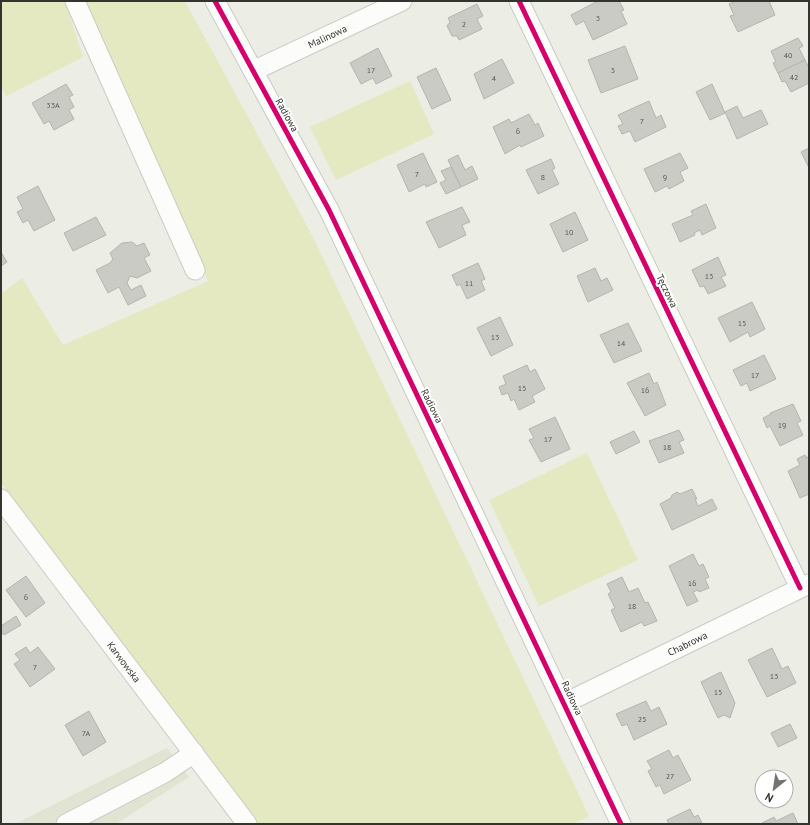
<svg xmlns="http://www.w3.org/2000/svg" width="810" height="825" viewBox="0 0 810 825" font-family="'PT Sans',sans-serif">
<style>
.built{fill:#e2e4d3}
.green{fill:#e5e9c1}
.building{fill:#cacbc4;stroke:#b4b5ae}
.lines{fill:none;stroke-linecap:round;stroke-linejoin:round}
.minor-casing{stroke:#cacbc4;stroke-width:21}
.minor{stroke:#fcfcfb;stroke-width:19}
.cycleway-casing{stroke:#fff;stroke-width:8}
.cycleway{stroke:#d6006c;stroke-width:5}
.labels{text-anchor:middle;dominant-baseline:central;stroke-width:4;stroke-linejoin:round;paint-order:stroke}
.number-label{font-size:8px;fill:#595a54}
.street-label{font-size:10px;fill:#33342e;stroke:#fff}
</style>
<rect width="100%" height="100%" fill="#ecede4"/>
<path class="built" d="M 167,748 L 189,777 L 116,824 L 15,824 Z"/>
<g class="green">
<path d="M 1,1 L 65,1 L 83,57 L 6,96 L 1,85 Z"/>
<path d="M 83,1 L 185,1 L 312,235 L 589,816 L 573,824 L 258,824 L 1,483 L 1,294 L 22,278 L 63,345 L 208,281 Z"/>
<path d="M 410,81 L 434,134 L 336,180 L 310,127 Z"/>
<path d="M 587,453 L 638,560 L 539,606 L 489,500 Z"/>
</g>
<g class="building">
<path d="M 598,1 L 619,1 L 624,10 L 621,11 L 627,24 L 593,40 L 584,21 L 576,25 L 571,15 Z"/>
<path d="M 735,1 L 769,1 L 775,15 L 738,32 L 730,16 L 734,15 L 729,4 Z"/>
<path d="M 477,4 L 483,16 L 477,19 L 482,29 L 459,40 L 457,36 L 452,36 L 447,26 L 450,22 L 448,18 Z"/>
<path d="M 798,38 L 803,46 L 799,48 L 805,60 L 778,73 L 773,63 L 776,62 L 771,51 Z"/>
<path d="M 625,46 L 638,79 L 601,93 L 588,60 Z"/>
<path d="M 378,48 L 392,76 L 376,84 L 373,78 L 361,84 L 350,63 Z"/>
<path d="M 502,59 L 514,83 L 484,99 L 474,74 Z"/>
<path d="M 805,60 L 809,68 L 809,83 L 791,92 L 785,81 L 782,82 L 778,73 Z"/>
<path d="M 436,68 L 451,100 L 432,109 L 417,77 Z"/>
<path d="M 66,84 L 73,95 L 69,97 L 74,107 L 69,110 L 74,119 L 54,130 L 49,121 L 44,124 L 32,103 Z"/>
<path d="M 712,84 L 725,113 L 710,120 L 696,92 Z"/>
<path d="M 649,101 L 656,118 L 661,115 L 666,127 L 635,142 L 630,131 L 622,134 L 618,126 L 623,124 L 618,115 Z"/>
<path d="M 737,106 L 743,118 L 761,110 L 768,124 L 737,139 L 725,112 Z"/>
<path d="M 529,114 L 535,125 L 538,123 L 544,136 L 521,147 L 520,145 L 505,154 L 493,127 L 509,119 L 511,123 Z"/>
<path d="M 809,148 L 809,168 L 801,152 Z"/>
<path d="M 423,153 L 437,182 L 426,187 L 425,184 L 409,192 L 397,165 Z"/>
<path d="M 680,153 L 688,168 L 680,172 L 684,181 L 669,189 L 667,186 L 655,192 L 644,169 Z"/>
<path d="M 458,155 L 465,170 L 472,166 L 478,179 L 461,187 L 448,160 Z"/>
<path d="M 551,159 L 555,168 L 552,170 L 559,184 L 538,194 L 526,170 Z"/>
<path d="M 451,167 L 461,187 L 446,194 L 440,183 L 446,180 L 441,171 Z"/>
<path d="M 38,186 L 55,220 L 34,231 L 28,220 L 23,223 L 17,212 L 23,209 L 17,197 Z"/>
<path d="M 706,204 L 716,228 L 702,235 L 700,230 L 694,233 L 695,235 L 680,242 L 672,224 L 693,215 L 691,211 Z"/>
<path d="M 462,207 L 470,222 L 462,225 L 466,235 L 439,248 L 426,222 Z"/>
<path d="M 575,212 L 588,240 L 563,252 L 550,224 Z"/>
<path d="M 96,217 L 106,235 L 73,251 L 64,233 Z"/>
<path d="M 132,242 L 137,246 L 144,243 L 150,255 L 144,258 L 151,271 L 137,278 L 130,276 L 127,283 L 131,290 L 141,285 L 146,296 L 128,305 L 119,287 L 108,293 L 96,270 L 110,263 L 113,259 L 110,253 L 122,243 Z"/>
<path d="M 1,252 L 7,262 L 1,266 Z"/>
<path d="M 718,257 L 726,275 L 721,277 L 726,286 L 708,294 L 704,286 L 700,287 L 692,270 Z"/>
<path d="M 478,263 L 485,279 L 481,281 L 485,290 L 467,299 L 460,284 L 457,286 L 452,275 Z"/>
<path d="M 595,268 L 601,281 L 607,278 L 613,290 L 588,302 L 577,276 Z"/>
<path d="M 752,302 L 765,329 L 750,337 L 748,332 L 730,342 L 718,318 Z"/>
<path d="M 500,317 L 513,345 L 491,356 L 477,328 Z"/>
<path d="M 628,323 L 642,351 L 614,363 L 600,335 Z"/>
<path d="M 764,355 L 776,379 L 750,391 L 747,383 L 741,386 L 733,370 Z"/>
<path d="M 527,365 L 530,372 L 535,369 L 545,389 L 532,396 L 535,402 L 519,410 L 514,399 L 511,401 L 508,393 L 502,395 L 499,387 L 506,384 L 503,376 Z"/>
<path d="M 649,373 L 654,384 L 657,382 L 666,405 L 645,416 L 627,383 Z"/>
<path d="M 793,404 L 801,421 L 797,423 L 803,435 L 780,446 L 770,426 L 767,428 L 763,418 L 771,414 L 770,413 Z"/>
<path d="M 555,417 L 570,449 L 541,462 L 529,440 L 534,438 L 529,429 Z"/>
<path d="M 679,430 L 684,440 L 679,442 L 684,453 L 659,463 L 649,441 Z"/>
<path d="M 634,431 L 640,442 L 616,454 L 610,442 Z"/>
<path d="M 805,455 L 806,458 L 809,456 L 809,494 L 800,498 L 788,471 L 800,465 L 797,459 Z"/>
<path d="M 692,489 L 697,499 L 695,499 L 698,506 L 712,499 L 717,509 L 672,530 L 660,504 L 671,498 L 672,495 L 677,492 L 680,494 Z"/>
<path d="M 693,554 L 699,566 L 703,564 L 709,577 L 705,579 L 709,588 L 699,592 L 698,590 L 693,592 L 698,601 L 687,606 L 669,566 Z"/>
<path d="M 26,576 L 45,603 L 26,617 L 6,590 Z"/>
<path d="M 622,577 L 629,592 L 638,588 L 645,603 L 648,602 L 657,621 L 644,626 L 642,622 L 621,632 L 611,610 L 615,608 L 608,594 L 611,592 L 607,584 Z"/>
<path d="M 16,616 L 21,625 L 4,635 L 1,631 L 1,626 Z"/>
<path d="M 26,647 L 30,653 L 38,647 L 55,669 L 30,687 L 14,664 L 20,660 L 15,654 Z"/>
<path d="M 772,648 L 782,669 L 788,666 L 796,683 L 767,697 L 748,660 Z"/>
<path d="M 721,672 L 735,703 L 730,718 L 724,715 L 718,718 L 701,682 Z"/>
<path d="M 646,701 L 651,711 L 659,707 L 667,724 L 634,740 L 627,724 L 622,726 L 616,714 Z"/>
<path d="M 89,711 L 106,742 L 83,756 L 65,725 Z"/>
<path d="M 790,724 L 797,738 L 778,747 L 771,733 Z"/>
<path d="M 669,750 L 673,758 L 678,755 L 691,780 L 664,794 L 660,785 L 656,787 L 648,771 L 652,769 L 647,761 Z"/>
<path d="M 690,809 L 694,817 L 698,815 L 702,823 L 669,824 L 667,820 Z"/>
<path d="M 793,813 L 798,824 L 762,823 L 774,817 L 776,821 Z"/>
</g>
<g class="lines">
<defs>
<g id="minor">
<path d="M 75,1 L 195,270"/>
<path d="M 215,1 L 329,210 L 621,824"/>
<path d="M 519,1 L 800,588"/>
<path id="s1" d="M 253,71 L 402,1"/>
<path id="s2" d="M 1,499 L 247,824"/>
<path id="s3" d="M 565,703 L 809,584"/>
<path d="M 66,824 L 166,772 L 194,753"/>
</g>
</defs>
<use href="#minor" class="minor-casing"/>
<use href="#minor" class="minor"/>
<defs>
<g id="cycleway">
<path d="M 215,1 L 329,210 L 621,824"/>
<path d="M 519,1 L 800,588"/>
</g>
</defs>
<use href="#cycleway" class="cycleway-casing"/>
<use href="#cycleway" class="cycleway"/>
</g>
<g class="labels">
<g class="number-label">
<text x="598" y="18">3</text>
<text x="464" y="24">2</text>
<text x="788" y="55">40</text>
<text x="371" y="70">17</text>
<text x="613" y="70">5</text>
<text x="794" y="77">42</text>
<text x="494" y="78">4</text>
<text x="53" y="105">33A</text>
<text x="642" y="121">7</text>
<text x="518" y="131">6</text>
<text x="417" y="174">7</text>
<text x="543" y="177">8</text>
<text x="665" y="177">9</text>
<text x="569" y="232">10</text>
<text x="709" y="276">13</text>
<text x="469" y="283">11</text>
<text x="742" y="323">15</text>
<text x="495" y="337">13</text>
<text x="621" y="343">14</text>
<text x="755" y="375">17</text>
<text x="522" y="388">15</text>
<text x="645" y="390">16</text>
<text x="782" y="425">19</text>
<text x="548" y="439">17</text>
<text x="667" y="447">18</text>
<text x="692" y="583">16</text>
<text x="26" y="597">6</text>
<text x="632" y="606">18</text>
<text x="35" y="667">7</text>
<text x="774" y="676">13</text>
<text x="718" y="692">15</text>
<text x="642" y="719">25</text>
<text x="86" y="733">7A</text>
<text x="670" y="776">27</text>
</g>
<g class="street-label">
<text stroke="none"><textPath href="#s1" startOffset="82">Malinowa</textPath></text>
<text transform="translate(287 115) rotate(61)">Radiowa</text>
<text transform="translate(667 291) rotate(64)">Tęczowa</text>
<text transform="translate(432 406) rotate(64)">Radiowa</text>
<text stroke="none"><textPath href="#s3" startOffset="136">Chabrowa</textPath></text>
<text stroke="none"><textPath href="#s2" startOffset="204">Karwowska</textPath></text>
<text transform="translate(572 698) rotate(65)">Radiowa</text>
</g>
</g>
<rect width="810" height="825" fill="none" stroke="#33342e" stroke-width="4"/>
<g transform="translate(774 789) rotate(210)"><circle r="19" fill="#ffffff" stroke="#adaeab"/>
<path d="M0-3L7 15L0 10L-7 15Z" fill="#74756e"/>
<text y="-6" font-size="11" font-weight="bold" text-anchor="middle" fill="#33342e">N</text>
</g>
</svg>
